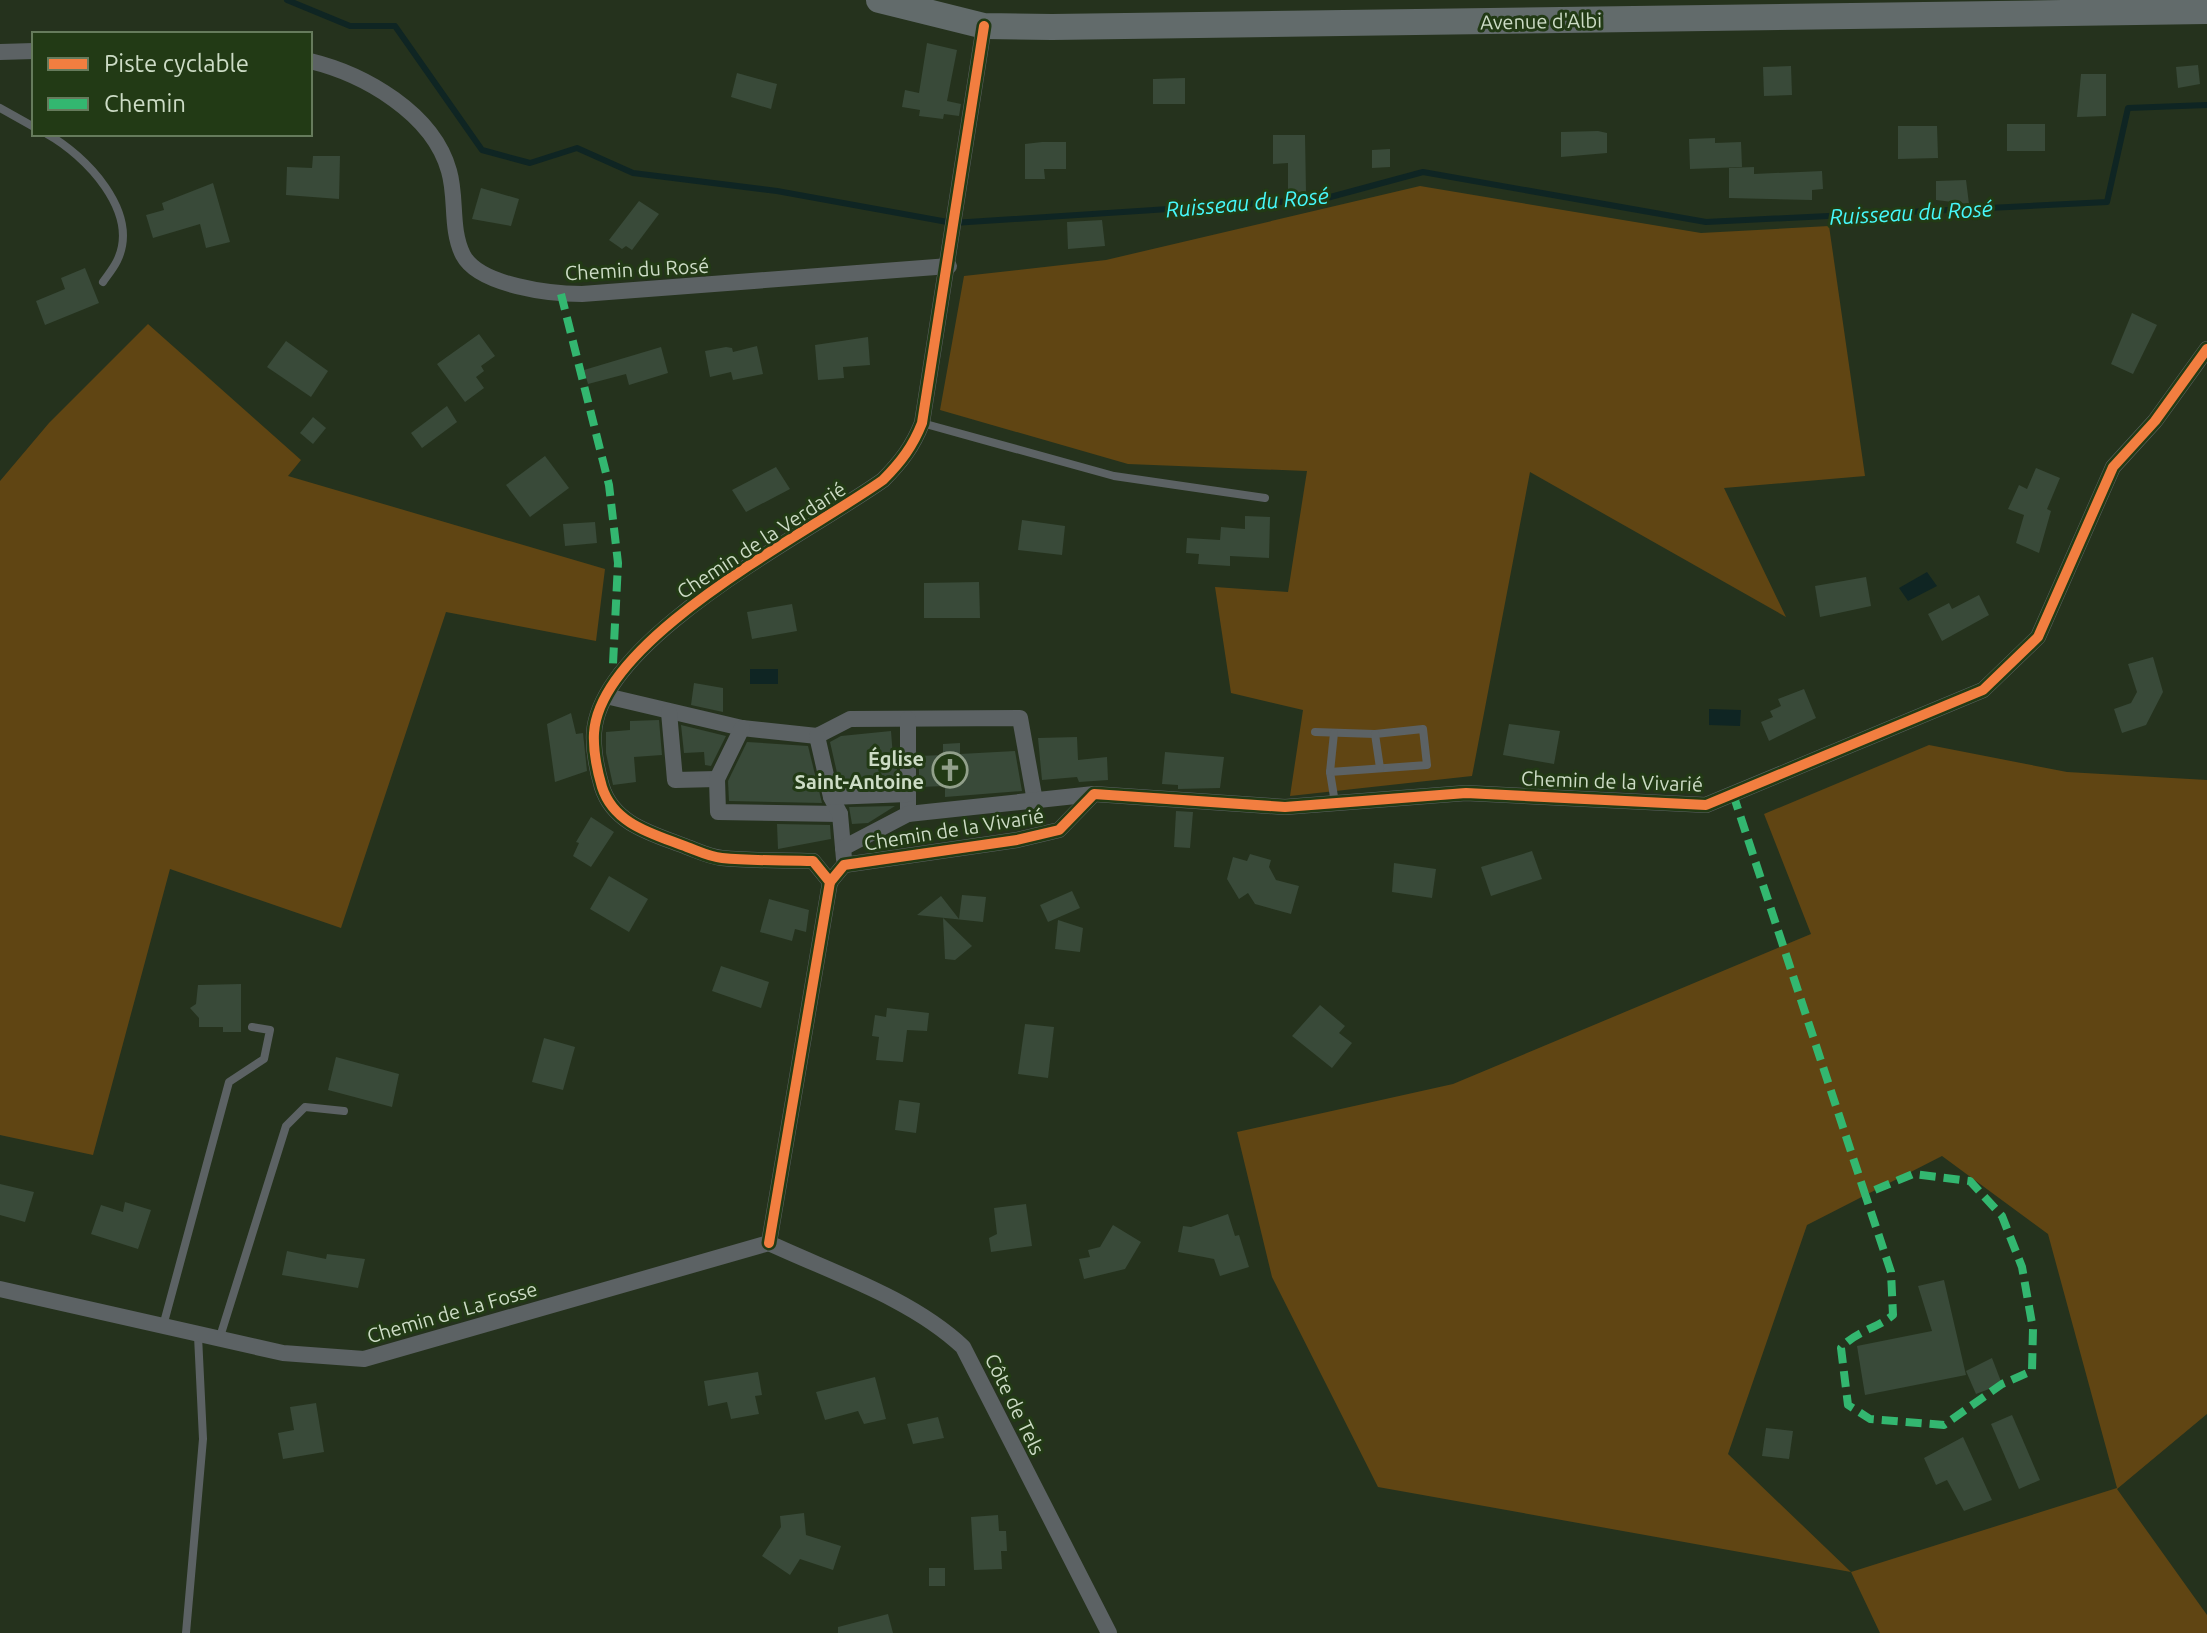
<svg xmlns="http://www.w3.org/2000/svg" width="2207" height="1633" viewBox="0 0 2207 1633" font-family="Ubuntu,sans-serif">
<style>
.green{fill:#604513;fill-rule:evenodd}
.water{fill:#0f2523}
.lines{fill:none;stroke-linecap:round;stroke-linejoin:round}
.stream{stroke:#0f2523;stroke-width:6}
.building{fill:#394a39}
.service{stroke:#5c6264;stroke-width:8}
.minor{stroke:#5c6264;stroke-width:16}
.primary{stroke:#626b6b;stroke-width:26}
.quiet{stroke:#33b770;stroke-width:8;stroke-dasharray:16 8;stroke-linecap:butt}
.cycleway-casing{stroke:#223a15;stroke-width:15}
.cycleway{stroke:#f27e40;stroke-width:10}
.labels{text-anchor:middle;dominant-baseline:central;stroke-width:6;stroke-linejoin:round;paint-order:stroke}
.street-label{font-size:20px;fill:#cddcc6;stroke:#223a15}
.poi-label{font-size:20px;font-weight:bold;fill:#cddcc6;stroke:#223a15;text-anchor:end}
.water-label{font-size:22px;font-style:italic;fill:#46f8f9;stroke:#223a15}
</style>
<rect width="100%" height="100%" fill="#25321d"/>
<g class="green">
<path d="M 1420,186 L 1701,233 L 1829,226 L 1865,476 L 1724,488 L 1786,617 L 1530,472 L 1472,776 L 1290,796 L 1303,710 L 1231,693 L 1215,587 L 1288,592 L 1307,471 L 1128,464 L 940,410 L 964,276 L 1106,260 Z"/>
<path d="M 148,324 L 301,460 L 288,476 L 605,569 L 596,641 L 446,612 L 341,928 L 170,869 L 93,1155 L 0,1135 L 0,481 L 49,423 Z"/>
<path d="M 1929,745 L 2067,772 L 2207,780 L 2207,1414 L 2117,1489 L 2207,1615 L 2207,1633 L 1880,1633 L 1851,1572 L 1378,1487 L 1272,1277 L 1237,1132 L 1453,1084 L 1811,934 L 1764,814 ZM 1942,1156 L 2048,1234 L 2117,1488 L 1851,1572 L 1728,1454 L 1807,1225 Z"/>
</g>
<g class="water">
<path d="M 1927,572 L 1937,586 L 1908,601 L 1899,588 Z"/>
<rect x="750" y="669" width="28" height="15"/>
<path d="M 1709,709 L 1741,710 L 1740,726 L 1709,725 Z"/>
</g>
<g class="lines">
<path class="stream" d="M 287,0 L 350,26 L 395,26 L 482,150 L 530,163 L 577,148 L 633,173 L 777,191 L 953,223 L 1323,199 L 1423,172 L 1706,222 L 2107,202 L 2128,108 L 2207,105"/>
</g>
<g class="building">
<path d="M 927,43 L 957,50 L 947,101 L 961,104 L 959,116 L 944,114 L 943,119 L 919,116 L 920,110 L 902,107 L 905,90 L 919,93 Z"/>
<path d="M 2198,65 L 2200,84 L 2178,88 L 2176,67 Z"/>
<path d="M 1791,66 L 1792,95 L 1764,96 L 1763,67 Z"/>
<path d="M 737,73 L 777,84 L 771,109 L 731,97 Z"/>
<path d="M 2081,74 L 2106,74 L 2106,116 L 2077,117 Z"/>
<path d="M 1185,78 L 1185,104 L 1153,104 L 1153,79 Z"/>
<rect x="2007" y="124" width="38" height="27"/>
<path d="M 1898,126 L 1937,126 L 1938,158 L 1898,159 Z"/>
<path d="M 1598,131 L 1607,133 L 1607,153 L 1561,157 L 1561,132 Z"/>
<path d="M 1273,135 L 1305,135 L 1306,192 L 1288,193 L 1288,163 L 1273,164 Z"/>
<path d="M 1715,138 L 1715,143 L 1741,142 L 1742,167 L 1690,169 L 1689,139 Z"/>
<path d="M 1042,142 L 1066,142 L 1066,169 L 1044,169 L 1045,179 L 1025,179 L 1025,144 Z"/>
<path d="M 1390,149 L 1390,167 L 1372,168 L 1372,150 Z"/>
<path d="M 313,156 L 340,156 L 339,199 L 286,195 L 287,167 L 312,168 Z"/>
<path d="M 1754,167 L 1754,174 L 1822,171 L 1823,189 L 1812,190 L 1812,200 L 1729,198 L 1729,168 Z"/>
<path d="M 1966,180 L 1969,204 L 1936,200 L 1936,181 Z"/>
<path d="M 213,183 L 230,242 L 206,248 L 200,224 L 153,238 L 146,215 L 164,210 L 162,203 Z"/>
<path d="M 481,188 L 519,199 L 511,226 L 472,219 Z"/>
<path d="M 639,201 L 659,214 L 632,250 L 626,246 L 622,249 L 609,240 Z"/>
<path d="M 1102,220 L 1105,246 L 1068,249 L 1067,222 Z"/>
<path d="M 85,268 L 99,303 L 45,325 L 36,301 L 65,289 L 61,278 Z"/>
<path d="M 2132,313 L 2157,325 L 2133,374 L 2111,364 Z"/>
<path d="M 479,334 L 495,356 L 481,366 L 484,371 L 476,377 L 484,388 L 465,402 L 437,364 Z"/>
<path d="M 868,337 L 870,365 L 843,367 L 844,378 L 818,380 L 815,345 Z"/>
<path d="M 286,341 L 328,371 L 311,397 L 267,367 Z"/>
<path d="M 757,346 L 763,374 L 733,380 L 731,372 L 710,377 L 705,351 L 726,347 L 732,348 L 733,352 Z"/>
<path d="M 661,347 L 668,373 L 629,385 L 626,374 L 588,384 L 584,370 Z"/>
<path d="M 447,406 L 457,422 L 422,448 L 411,433 Z"/>
<path d="M 313,417 L 326,428 L 313,444 L 300,433 Z"/>
<path d="M 545,456 L 569,488 L 530,517 L 506,485 Z"/>
<path d="M 776,467 L 790,489 L 746,512 L 732,490 Z"/>
<path d="M 2036,468 L 2060,478 L 2047,509 L 2051,511 L 2039,553 L 2016,543 L 2024,515 L 2008,509 L 2019,485 L 2027,489 Z"/>
<path d="M 1245,516 L 1270,517 L 1269,558 L 1230,556 L 1230,566 L 1198,564 L 1199,554 L 1186,553 L 1187,538 L 1220,540 L 1221,527 L 1245,529 Z"/>
<path d="M 1022,520 L 1065,526 L 1062,555 L 1018,550 Z"/>
<path d="M 595,522 L 597,543 L 565,546 L 563,524 Z"/>
<path d="M 1866,577 L 1871,606 L 1820,617 L 1815,586 Z"/>
<path d="M 979,582 L 980,618 L 924,618 L 924,583 Z"/>
<path d="M 1979,595 L 1989,615 L 1942,641 L 1928,614 L 1949,603 L 1952,609 Z"/>
<path d="M 792,604 L 797,631 L 752,639 L 747,612 Z"/>
<path d="M 2153,657 L 2163,692 L 2146,725 L 2122,733 L 2114,709 L 2131,703 L 2137,692 L 2128,664 Z"/>
<path d="M 694,683 L 723,688 L 723,712 L 691,705 Z"/>
<path d="M 1804,689 L 1816,718 L 1769,741 L 1761,722 L 1773,717 L 1770,711 L 1781,706 L 1778,699 Z"/>
<path d="M 571,713 L 576,734 L 583,733 L 587,771 L 555,782 L 547,724 Z"/>
<path d="M 659,720 L 662,755 L 634,757 L 636,782 L 613,785 L 606,753 L 606,732 L 630,730 L 630,721 Z"/>
<path d="M 1509,724 L 1560,731 L 1554,764 L 1503,755 Z"/>
<path d="M 681,725 L 726,736 L 711,766 L 705,765 L 704,752 L 684,753 Z"/>
<path d="M 891,731 L 893,757 L 897,757 L 897,783 L 840,786 L 830,742 L 841,736 Z"/>
<path d="M 1077,737 L 1078,760 L 1107,757 L 1108,780 L 1079,782 L 1077,777 L 1042,780 L 1038,738 Z"/>
<path d="M 747,742 L 808,746 L 822,803 L 729,801 L 728,781 Z"/>
<path d="M 960,743 L 960,754 L 1015,751 L 1022,791 L 945,797 L 945,786 L 919,787 L 919,756 L 943,755 L 943,744 Z"/>
<path d="M 1165,752 L 1224,757 L 1220,788 L 1178,789 L 1178,785 L 1162,784 Z"/>
<path d="M 895,806 L 868,823 L 852,824 L 849,807 Z"/>
<path d="M 1176,811 L 1193,812 L 1190,848 L 1174,847 Z"/>
<path d="M 591,817 L 614,832 L 591,867 L 573,856 L 579,843 L 576,842 Z"/>
<path d="M 777,824 L 830,825 L 831,839 L 778,849 Z"/>
<path d="M 1532,851 L 1542,879 L 1491,896 L 1481,867 Z"/>
<path d="M 1250,854 L 1271,860 L 1269,867 L 1276,880 L 1299,886 L 1291,914 L 1255,904 L 1248,893 L 1239,899 L 1227,879 L 1233,857 L 1247,861 Z"/>
<path d="M 1394,863 L 1436,869 L 1432,898 L 1392,892 Z"/>
<path d="M 609,876 L 648,899 L 629,932 L 590,909 Z"/>
<path d="M 1072,891 L 1080,908 L 1048,922 L 1040,905 Z"/>
<path d="M 962,895 L 986,897 L 983,922 L 917,915 L 941,896 L 959,919 Z"/>
<path d="M 769,899 L 809,910 L 806,932 L 795,929 L 792,941 L 760,932 Z"/>
<path d="M 943,918 L 972,946 L 955,960 L 945,959 Z"/>
<path d="M 1058,920 L 1083,928 L 1080,952 L 1055,949 Z"/>
<path d="M 721,966 L 769,982 L 761,1008 L 712,991 Z"/>
<path d="M 241,984 L 241,1032 L 223,1032 L 223,1027 L 199,1027 L 199,1018 L 190,1008 L 196,1004 L 198,985 Z"/>
<path d="M 1320,1005 L 1345,1026 L 1339,1033 L 1352,1043 L 1332,1068 L 1292,1036 Z"/>
<path d="M 887,1008 L 929,1013 L 927,1031 L 907,1030 L 903,1062 L 876,1060 L 879,1037 L 872,1036 L 875,1015 L 886,1017 Z"/>
<path d="M 1025,1024 L 1054,1027 L 1048,1078 L 1018,1074 Z"/>
<path d="M 544,1038 L 575,1047 L 563,1090 L 532,1082 Z"/>
<path d="M 336,1057 L 399,1074 L 392,1107 L 328,1090 Z"/>
<path d="M 899,1100 L 920,1103 L 916,1133 L 895,1130 Z"/>
<path d="M 0,1184 L 34,1192 L 25,1222 L 0,1215 Z"/>
<path d="M 125,1202 L 151,1210 L 138,1249 L 91,1234 L 101,1205 L 123,1212 Z"/>
<path d="M 1026,1204 L 1032,1246 L 991,1252 L 989,1238 L 997,1234 L 994,1208 Z"/>
<path d="M 1228,1214 L 1235,1236 L 1239,1235 L 1249,1267 L 1220,1276 L 1214,1259 L 1178,1252 L 1183,1226 L 1191,1227 Z"/>
<path d="M 1113,1225 L 1141,1242 L 1125,1269 L 1084,1279 L 1079,1259 L 1090,1257 L 1088,1250 L 1100,1247 Z"/>
<path d="M 287,1251 L 326,1259 L 327,1254 L 365,1259 L 358,1288 L 282,1275 Z"/>
<path d="M 1944,1280 L 1966,1375 L 1865,1395 L 1857,1346 L 1932,1331 L 1918,1286 Z"/>
<path d="M 1992,1358 L 2002,1384 L 1976,1394 L 1966,1371 Z"/>
<path d="M 758,1372 L 762,1395 L 755,1396 L 759,1414 L 731,1419 L 727,1402 L 708,1406 L 704,1381 Z"/>
<path d="M 875,1377 L 886,1419 L 864,1424 L 858,1411 L 825,1420 L 816,1392 Z"/>
<path d="M 316,1403 L 324,1452 L 283,1459 L 278,1433 L 294,1430 L 290,1407 Z"/>
<path d="M 2012,1415 L 2040,1480 L 2019,1489 L 1991,1424 Z"/>
<path d="M 938,1417 L 944,1438 L 913,1444 L 907,1424 Z"/>
<path d="M 1766,1428 L 1793,1431 L 1789,1459 L 1762,1456 Z"/>
<path d="M 1963,1437 L 1992,1500 L 1964,1511 L 1947,1480 L 1936,1485 L 1924,1458 Z"/>
<path d="M 804,1513 L 806,1535 L 841,1546 L 833,1570 L 800,1559 L 790,1575 L 762,1556 L 781,1527 L 780,1516 Z"/>
<path d="M 998,1515 L 999,1531 L 1006,1531 L 1007,1551 L 1001,1551 L 1002,1569 L 974,1570 L 971,1517 Z"/>
<rect x="929" y="1568" width="16" height="18"/>
<path d="M 888,1614 L 893,1633 L 838,1633 L 838,1627 Z"/>
</g>
<g class="lines">
<g class="service">
<path d="M 0,108 L 34,127"/>
<path d="M 47,134 C 85,155 141,212 117,261 C 113,269 107,276 103,282"/>
<path d="M 922,423 L 1114,476 L 1265,498"/>
<path d="M 1315,732 L 1375,734 L 1423,729 L 1427,765 L 1330,772 L 1335,803"/>
<path d="M 1375,734 L 1380,768"/>
<path d="M 1330,772 L 1334,733"/>
<path d="M 163,1326 L 229,1082 L 264,1059 L 270,1030 L 252,1027"/>
<path d="M 219,1340 L 286,1126 L 305,1107 L 344,1111"/>
<path d="M 186,1633 L 203,1439 L 198,1336"/>
</g>
<g class="minor">
<path d="M 0,52 L 34,51"/>
<path d="M 310,61 C 364,74 433,113 449,171 C 457,198 450,229 463,255 C 479,286 552,294 582,294 L 949,266"/>
<path d="M 606,696 L 742,728 L 817,736 L 850,719 L 1020,718 L 1035,801"/>
<path d="M 669,712 L 675,780 L 717,779"/>
<path d="M 908,719 L 908,814"/>
<path d="M 742,728 L 717,779 L 718,812 L 840,814"/>
<path d="M 817,736 L 831,797 L 840,814 L 844,859"/>
<path d="M 831,797 L 908,794"/>
<path d="M 843,848 L 908,814 L 1094,794"/>
<path d="M 830,882 L 844,865 L 1017,840 L 1059,830 L 1094,794 L 1285,807 L 1466,793 L 1706,805 L 1983,690 L 2038,637 L 2113,467 L 2155,421 L 2207,349"/>
<path d="M 769,1243 L 830,882 L 813,861 C 783,860 752,861 722,858 C 710,857 698,851 687,847 C 654,834 614,825 602,787 C 597,770 593,752 594,733 C 600,637 810,532 883,480 C 901,462 913,446 922,423 L 984,26"/>
<path d="M 769,1243 C 833,1273 911,1298 963,1347 L 1109,1633"/>
<path d="M 0,1289 L 283,1353 L 364,1359 L 769,1243"/>
</g>
<path class="primary" d="M 879,0 L 984,26 L 1052,27 L 2207,11"/>
<g class="quiet">
<path d="M 561,294 L 609,485 L 618,563 L 613,664 L 619,679"/>
<path d="M 1733,794 L 1865,1194 L 1913,1174 L 1970,1181 L 2002,1216 L 2022,1267 L 2033,1329 L 2032,1371 L 2002,1384 L 1944,1425 L 1870,1419 L 1848,1405 L 1841,1348 C 1856,1331 1876,1329 1893,1315 L 1891,1272 L 1865,1194"/>
</g>
<defs>
<g id="cycleway">
<path d="M 830,882 L 844,865 L 1017,840 L 1059,830 L 1094,794 L 1285,807 L 1466,793 L 1706,805 L 1983,690 L 2038,637 L 2113,467 L 2155,421 L 2207,349"/>
<path d="M 769,1243 L 830,882 L 813,861 C 783,860 752,861 722,858 C 710,857 698,851 687,847 C 654,834 614,825 602,787 C 597,770 593,752 594,733 C 600,637 810,532 883,480 C 901,462 913,446 922,423 L 984,26"/>
</g>
</defs>
<use href="#cycleway" class="cycleway-casing"/>
<use href="#cycleway" class="cycleway"/>
</g>
<defs>
<symbol id="church-ring" viewBox="-11 -11 22 22"><circle r="9.5" fill="#223a15" stroke="#92a08b" stroke-width="1.5"/><path d="M-1.2-6h2.4v3.5h3.3v2.4h-3.3V6h-2.4V-.1h-3.3v-2.4h3.3Z" fill="#92a08b"/></symbol>
</defs>
<g fill-rule="evenodd">
<use href="#church-ring" x="930" y="750" width="40" height="40"/>
</g>
<g class="labels">
<g class="street-label">
<text transform="translate(1541 21) rotate(-1)">Avenue d'Albi</text>
<text transform="translate(637 269) rotate(-3)">Chemin du Rosé</text>
<text transform="translate(761 540) rotate(-33)">Chemin de la Verdarié</text>
<text transform="translate(1612 781) rotate(2)">Chemin de la Vivarié</text>
<text transform="translate(954 829) rotate(-9)">Chemin de la Vivarié</text>
<text transform="translate(452 1312) rotate(-16)">Chemin de La Fosse</text>
<text transform="translate(1015 1404) rotate(64)">Côte de Tels</text>
</g>
<g class="poi-label">
<text x="924" y="758">Église<tspan x="924" dy="23">Saint-Antoine</tspan></text>
</g>
<g class="water-label">
<text transform="translate(1247 202) rotate(-5)">Ruisseau du Rosé</text>
<text transform="translate(1911 212) rotate(-3)">Ruisseau du Rosé</text>
</g>
</g>
<rect x="32" y="32" width="280" height="104" fill="#223a15" stroke="#667b5c" stroke-width="2"/>
<rect x="48" y="58" width="40" height="12" fill="#f27e40" stroke="#667b5c" stroke-width="2"/>
<text x="104" y="72" font-size="24" fill="#cddcc6">Piste cyclable</text>
<rect x="48" y="98" width="40" height="12" fill="#33b770" stroke="#667b5c" stroke-width="2"/>
<text x="104" y="112" font-size="24" fill="#cddcc6">Chemin</text>
</svg>
